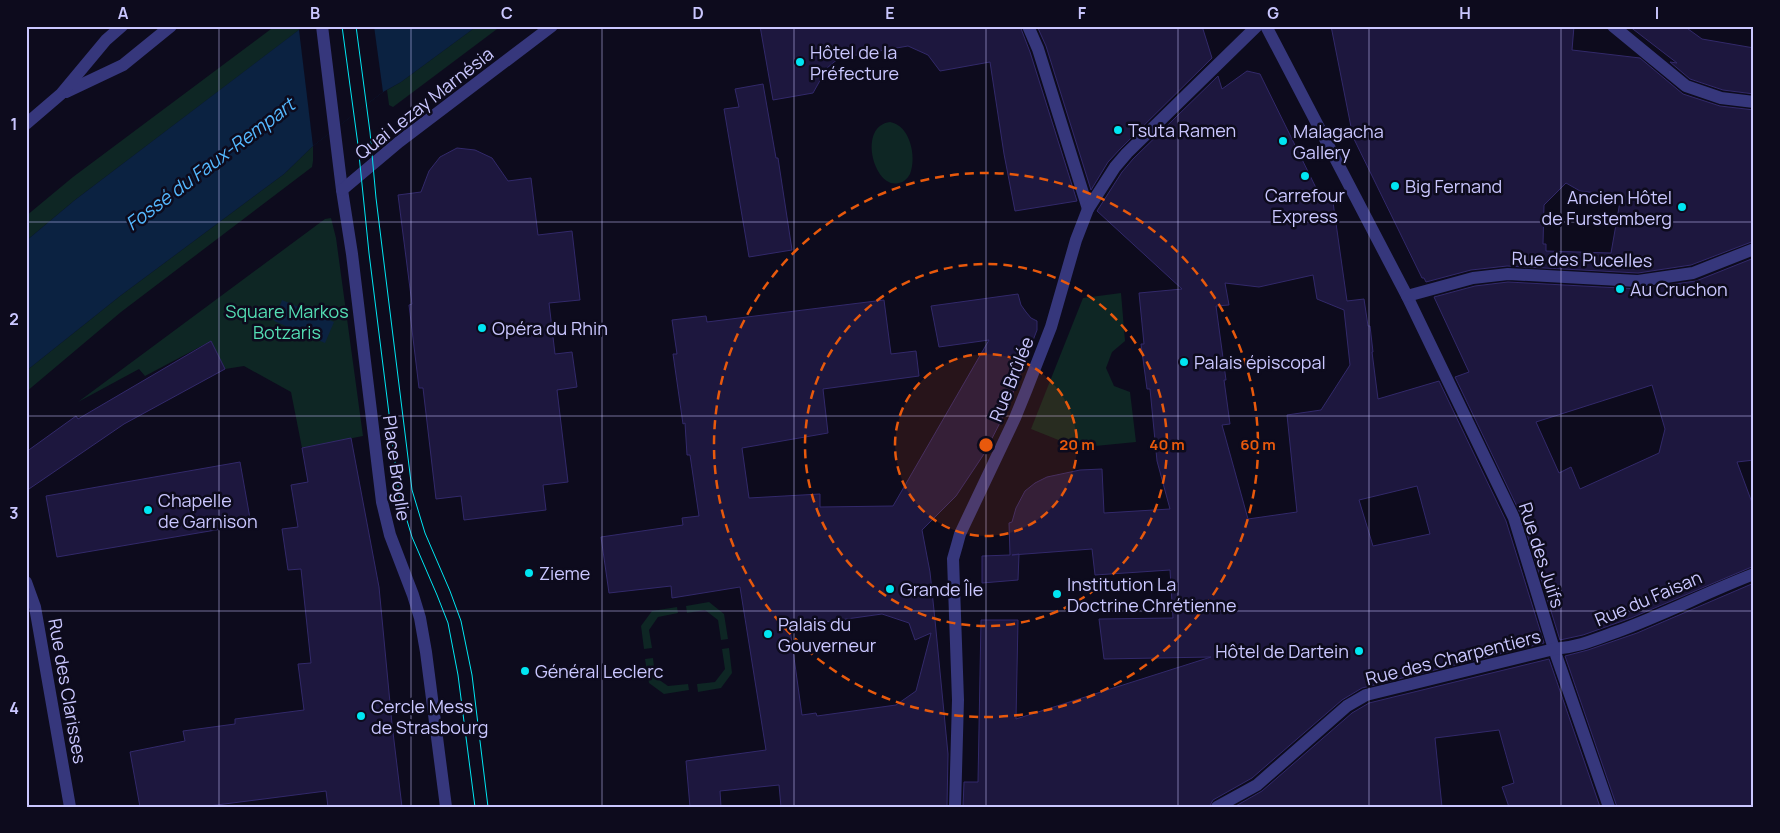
<svg xmlns="http://www.w3.org/2000/svg" width="1780" height="833" viewBox="0 0 1780 833" font-family="Manrope,sans-serif">
<style>
.green{fill:#0e2624}
.water{fill:#0b2241}
.pier{fill:#0d0b1d}
.building{fill:#1d173e;stroke:#32296a;fill-rule:evenodd}
.lines{fill:none;stroke-linecap:round;stroke-linejoin:round}
.minor{stroke:#36377c;stroke-width:12}
.tram{stroke:#00e6f2;stroke-width:1}
.grid{fill:none;stroke:#cac7ff;stroke-width:1;stroke-opacity:0.55}
.ring{fill:none;stroke:#e8590c;stroke-width:2.5;stroke-dasharray:9 6}
.poi-dot{fill:#00e6f2;stroke:#0d0b1d;stroke-width:2}
.labels{text-anchor:middle;dominant-baseline:central;stroke-width:5;stroke-linejoin:round;paint-order:stroke}
.poi-label{font-size:18px;fill:#cac7ff;stroke:#0d0b1d;text-anchor:start}
.street-label{font-size:18px;fill:#cac7ff;stroke:#0d0b1d}
.park-label{font-size:18px;fill:#54deb4;stroke:#0d0b1d}
.water-label{font-size:19px;font-style:italic;fill:#55b9ff;stroke:#0d0b1d}
.centre{fill:#e8590c;stroke:#0d0b1d;stroke-width:2.5}
.ring-label{font-size:15px;text-anchor:middle;font-weight:bold;fill:#e8590c;stroke:#0d0b1d;stroke-width:5;stroke-linejoin:round;paint-order:stroke}
.neatline{fill:none;stroke:#cac7ff;stroke-width:2}
.grid-label{font-size:16px;text-anchor:middle;font-weight:bold;fill:#cac7ff}
</style>
<rect width="100%" height="100%" fill="#0d0b1d"/>
<g class="green">
<path d="M 275,26 L 298,26 L 299,30 L 75,200 L 26,241 L 26,216 L 73,177 Z"/>
<path d="M 477,26 L 501,26 L 393,107 L 389,105 L 387,90 L 401,82 Z"/>
<path d="M 890,122 C 910,125 917,157 910,174 C 907,179 904,182 899,183 C 874,190 857,126 890,122 Z"/>
<path d="M 313,146 L 313,161 L 312,167 L 121,312 L 26,392 L 26,371 L 120,296 L 284,174 Z"/>
<path d="M 331,218 L 336,238 L 363,436 L 302,448 L 291,392 L 244,366 L 225,369 L 211,341 L 145,376 L 139,369 L 78,402 L 325,219 Z"/>
<path d="M 1121,293 L 1125,341 L 1112,352 L 1106,368 L 1114,386 L 1130,392 L 1136,442 L 1085,447 L 1071,445 L 1031,429 L 1083,298 Z"/>
<path d="M 709,602 L 724,614 L 728,639 L 721,640 L 718,620 L 705,610 L 687,613 L 686,606 Z"/>
<path d="M 677,607 L 678,613 L 658,617 L 649,630 L 652,648 L 644,649 L 641,626 L 652,611 Z"/>
<path d="M 729,648 L 732,673 L 721,688 L 698,692 L 697,684 L 715,682 L 725,669 L 722,649 Z"/>
<path d="M 653,658 L 655,677 L 668,686 L 688,684 L 689,690 L 664,694 L 649,683 L 645,659 Z"/>
</g>
<g class="water">
<path d="M 304,26 L 477,26 L 401,82 L 383,92 L 313,146 L 284,174 L 120,296 L 26,371 L 26,241 L 75,200 Z"/>
<path d="M 282,300 L 334,322 L 325,343 L 274,321 Z"/>
</g>
<path class="pier" d="M 304,26 L 374,26 L 383,92 L 313,146 L 299,30 Z"/>
<g class="building">
<path d="M 760,26 L 1020,26 L 1030,52 L 1077,201 L 1015,211 L 1004,154 L 990,62 L 940,71 L 928,55 L 908,46 L 839,58 L 827,68 L 813,93 L 773,100 Z"/>
<path d="M 1037,26 L 1202,26 L 1212,58 L 1121,148 L 1108,162 L 1091,190 L 1046,46 Z"/>
<path d="M 1331,26 L 1574,26 L 1572,50 L 1640,58 L 1683,94 L 1720,106 L 1754,110 L 1754,241 L 1691,265 L 1638,273 L 1507,266 L 1471,270 L 1426,282 L 1424,278 L 1422,278 L 1353,137 ZM 1566,183 L 1580,191 L 1621,196 L 1611,253 L 1546,251 L 1546,244 L 1543,244 L 1544,205 Z"/>
<path d="M 1629,26 L 1684,26 L 1702,39 L 1754,48 L 1754,94 L 1723,90 L 1690,79 L 1670,62 L 1677,63 Z"/>
<path d="M 1247,71 L 1260,74 L 1321,198 L 1332,195 L 1347,301 L 1364,299 L 1368,326 L 1370,326 L 1373,352 L 1372,352 L 1378,399 L 1439,381 L 1506,521 L 1544,643 L 1362,688 L 1342,700 L 1252,778 L 1213,800 L 1209,807 L 963,807 L 964,782 L 978,782 L 981,620 L 1018,620 L 1016,719 L 1211,657 L 1104,659 L 1099,619 L 1173,618 L 1170,570 L 1095,575 L 1092,549 L 1012,555 L 1019,554 L 1018,580 L 982,583 L 982,556 L 1010,555 L 1009,523 L 1012,522 L 1016,508 L 1025,491 L 1035,483 L 1047,477 L 1080,470 L 1102,469 L 1104,513 L 1170,509 L 1157,461 L 1150,389 L 1147,389 L 1141,344 L 1144,344 L 1139,293 L 1182,289 L 1097,211 L 1122,172 L 1133,159 L 1218,76 L 1222,89 ZM 1313,275 L 1317,299 L 1344,310 L 1350,365 L 1321,410 L 1287,415 L 1297,512 L 1248,519 L 1222,425 L 1230,424 L 1224,380 L 1226,380 L 1216,306 L 1229,305 L 1225,283 L 1259,287 ZM 1417,486 L 1430,534 L 1373,546 L 1359,500 Z"/>
<path d="M 763,84 L 776,158 L 778,158 L 792,250 L 749,257 L 724,109 L 739,107 L 735,89 Z"/>
<path d="M 457,148 L 475,150 L 492,158 L 508,181 L 531,178 L 538,235 L 572,231 L 580,300 L 549,303 L 555,354 L 572,352 L 577,387 L 557,390 L 568,482 L 543,485 L 546,510 L 464,520 L 461,496 L 436,499 L 423,388 L 419,388 L 409,305 L 412,304 L 398,195 L 421,192 L 429,171 L 440,157 Z"/>
<path d="M 1754,258 L 1754,460 L 1737,462 L 1754,508 L 1754,566 L 1631,618 L 1583,635 L 1560,640 L 1521,515 L 1455,377 L 1469,372 L 1434,297 L 1475,286 L 1508,282 L 1639,289 L 1696,281 ZM 1652,385 L 1665,429 L 1659,453 L 1580,489 L 1571,467 L 1559,473 L 1536,422 Z"/>
<path d="M 1018,294 L 1021,305 L 1026,312 L 1031,318 L 1037,321 L 1037,330 L 1006,411 L 984,454 L 956,496 L 922,530 L 930,572 L 935,620 L 948,754 L 947,807 L 781,807 L 779,785 L 720,791 L 721,807 L 690,807 L 686,761 L 766,750 L 740,587 L 672,598 L 671,586 L 609,593 L 601,537 L 683,525 L 682,518 L 699,516 L 690,455 L 687,455 L 685,423 L 683,424 L 673,354 L 677,354 L 672,320 L 706,316 L 707,322 L 884,300 L 891,354 L 916,351 L 919,376 L 823,389 L 828,433 L 742,448 L 749,498 L 820,494 L 820,507 L 893,506 L 989,340 L 939,347 L 931,306 ZM 882,614 L 909,623 L 915,640 L 931,633 L 916,691 L 896,705 L 817,716 L 816,713 L 802,715 L 790,629 L 804,627 L 804,625 Z"/>
<path d="M 211,341 L 225,369 L 124,424 L 26,491 L 26,452 L 76,416 L 78,419 Z"/>
<path d="M 351,438 L 379,587 L 392,724 L 402,807 L 328,807 L 326,791 L 201,807 L 140,807 L 130,752 L 185,741 L 183,731 L 235,724 L 235,719 L 304,710 L 298,664 L 311,663 L 301,569 L 288,570 L 282,529 L 298,527 L 291,485 L 308,482 L 302,448 Z"/>
<path d="M 240,462 L 251,524 L 57,557 L 46,496 Z"/>
<path d="M 1754,583 L 1754,807 L 1617,807 L 1565,656 L 1588,650 L 1637,633 Z"/>
<path d="M 1549,659 L 1600,807 L 1509,807 L 1502,787 L 1514,783 L 1499,730 L 1435,738 L 1442,807 L 1234,807 L 1262,791 L 1352,713 L 1369,703 Z"/>
</g>
<g class="lines">
<g class="minor">
<path d="M 322,26 L 342,190 L 352,254 L 382,502 L 390,535 L 413,595 L 420,618 L 426,652 L 446,807"/>
<path d="M 1028,26 L 1038,49 L 1088,209"/>
<path d="M 1266,26 L 1407,296 L 1514,518 L 1554,649 L 1609,807"/>
<path d="M 1613,26 L 1686,86 L 1721,98 L 1754,102"/>
<path d="M 66,92 L 123,65 L 171,26"/>
<path d="M 26,124 L 61,94 L 106,40 L 122,26"/>
<path d="M 342,190 L 399,142 L 552,26"/>
<path d="M 1407,296 L 1473,278 L 1508,274 L 1638,281 L 1693,273 L 1754,249"/>
<path d="M 26,582 L 35,607 L 70,807"/>
<path d="M 955,807 L 958,700 L 953,559 L 957,545 L 960,534 L 1015,418 L 1026,391 L 1051,327 L 1076,240 L 1088,209 L 1115,167 L 1127,153 L 1257,26"/>
<path d="M 1217,807 L 1257,785 L 1347,706 L 1366,695 L 1554,649 C 1578,647 1594,640 1616,632 C 1663,615 1707,592 1754,574"/>
</g>
<g class="tram">
<path d="M 342,26 L 358,145 L 369,253 L 399,494 L 412,537 L 437,595 L 448,623 L 458,675 L 475,807"/>
<path d="M 356,26 L 370,132 L 376,198 L 412,490 L 425,533 L 450,591 L 461,621 L 472,675 L 488,807"/>
</g>
</g>
<path class="grid" d="M 219,26 L 219,807M 411,26 L 411,807M 602,26 L 602,807M 794,26 L 794,807M 986,26 L 986,807M 1178,26 L 1178,807M 1369,26 L 1369,807M 1561,26 L 1561,807M 26,222 L 1754,222M 26,416 L 1754,416M 26,611 L 1754,611"/>
<circle cx="986" cy="445" r="91" fill="#e8590c" fill-opacity=".12"/>
<g class="ring">
<circle cx="986" cy="445" r="91"/>
<circle cx="986" cy="445" r="181"/>
<circle cx="986" cy="445" r="272"/>
</g>
<g class="poi-dot">
<circle cx="800" cy="62" r="5"/>
<circle cx="1118" cy="130" r="5"/>
<circle cx="1283" cy="141" r="5"/>
<circle cx="1305" cy="176" r="5"/>
<circle cx="1395" cy="186" r="5"/>
<circle cx="1682" cy="207" r="5"/>
<circle cx="1620" cy="289" r="5"/>
<circle cx="482" cy="328" r="5"/>
<circle cx="1184" cy="362" r="5"/>
<circle cx="148" cy="510" r="5"/>
<circle cx="529" cy="573" r="5"/>
<circle cx="890" cy="589" r="5"/>
<circle cx="1057" cy="594" r="5"/>
<circle cx="768" cy="634" r="5"/>
<circle cx="1359" cy="651" r="5"/>
<circle cx="525" cy="671" r="5"/>
<circle cx="361" cy="716" r="5"/>
</g>
<g class="labels">
<g class="poi-label">
<text x="810" y="52">Hôtel de la<tspan x="810" dy="21">Préfecture</tspan></text>
<text x="1128" y="130">Tsuta Ramen</text>
<text x="1293" y="131">Malagacha<tspan x="1293" dy="21">Gallery</tspan></text>
<text x="1405" y="186">Big Fernand</text>
<text x="1305" y="195" text-anchor="middle">Carrefour<tspan x="1305" dy="21">Express</tspan></text>
<text x="1672" y="197" text-anchor="end">Ancien Hôtel<tspan x="1672" dy="21">de Furstemberg</tspan></text>
<text x="1630" y="289">Au Cruchon</text>
<text x="492" y="328">Opéra du Rhin</text>
<text x="1194" y="362">Palais épiscopal</text>
<text x="158" y="500">Chapelle<tspan x="158" dy="21">de Garnison</tspan></text>
<text x="539" y="573">Zieme</text>
<text x="1067" y="584">Institution La<tspan x="1067" dy="21">Doctrine Chrétienne</tspan></text>
<text x="900" y="589">Grande Île</text>
<text x="778" y="624">Palais du<tspan x="778" dy="21">Gouverneur</tspan></text>
<text x="1349" y="651" text-anchor="end">Hôtel de Dartein</text>
<text x="535" y="671">Général Leclerc</text>
<text x="371" y="706">Cercle Mess<tspan x="371" dy="21">de Strasbourg</tspan></text>
</g>
<g class="street-label">
<text transform="translate(424 103) rotate(-38)">Quai Lezay Marnésia</text>
<text transform="translate(1582 259) rotate(1)">Rue des Pucelles</text>
<text transform="translate(1011 379) rotate(-68)">Rue Brûlée</text>
<text transform="translate(397 468) rotate(82)">Place Broglie</text>
<text transform="translate(1542 555) rotate(72)">Rue des Juifs</text>
<text transform="translate(1648 598) rotate(-23)">Rue du Faisan</text>
<text transform="translate(1453 657) rotate(-14)">Rue des Charpentiers</text>
<text transform="translate(68 691) rotate(80)">Rue des Clarisses</text>
</g>
<g class="park-label">
<text x="287" y="311">Square Markos<tspan x="287" dy="21">Botzaris</tspan></text>
</g>
<g class="water-label">
<text transform="translate(210 164) rotate(-37)">Fossé du Faux-Rempart</text>
</g>
</g>
<circle cx="986" cy="445" r="8" class="centre"/>
<g class="ring-label">
<text x="1077" y="450">20 m</text>
<text x="1167" y="450">40 m</text>
<text x="1258" y="450">60 m</text>
</g>
<rect width="1780" height="833" fill="none" stroke="#0d0b1d" stroke-width="55"/>
<rect x="28" y="28" width="1724" height="778" class="neatline"/>
<g class="grid-label">
<text x="123" y="19">A</text>
<text x="315" y="19">B</text>
<text x="507" y="19">C</text>
<text x="698" y="19">D</text>
<text x="890" y="19">E</text>
<text x="1082" y="19">F</text>
<text x="1273" y="19">G</text>
<text x="1465" y="19">H</text>
<text x="1657" y="19">I</text>
<text x="14" y="130">1</text>
<text x="14" y="325">2</text>
<text x="14" y="519">3</text>
<text x="14" y="714">4</text>
</g>
</svg>
